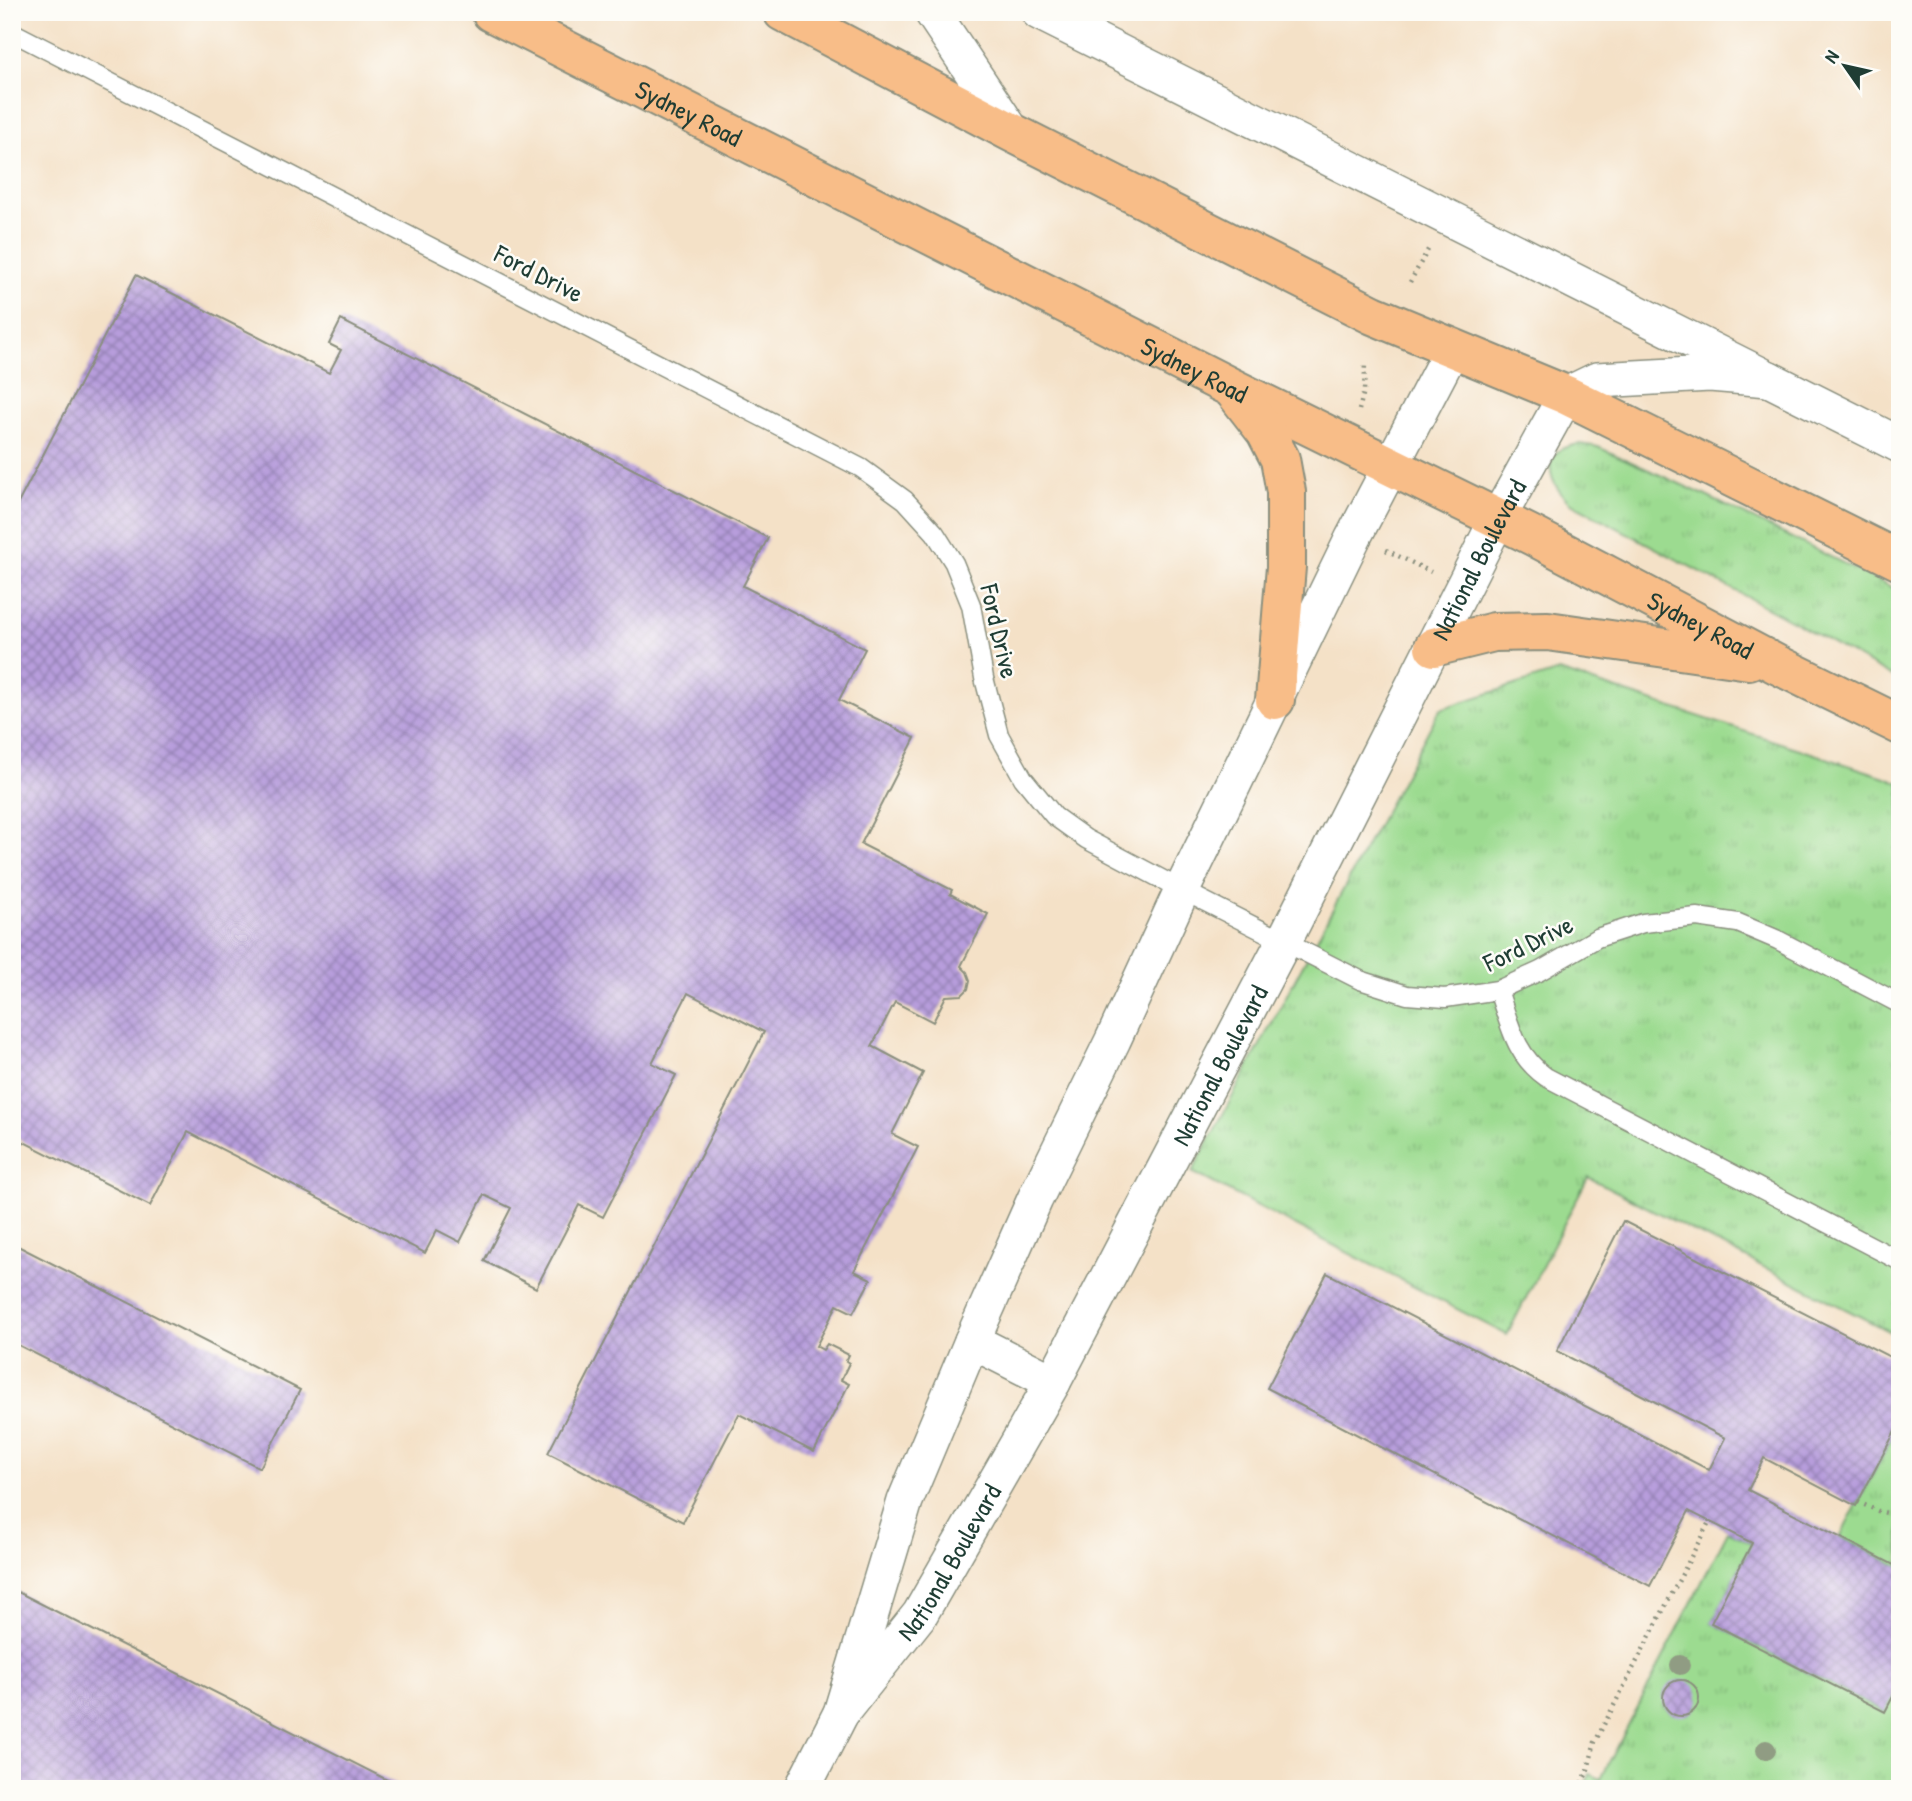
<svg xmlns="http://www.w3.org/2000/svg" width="1912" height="1801" viewBox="0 0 1912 1801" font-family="'Patrick Hand',sans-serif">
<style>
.grass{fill:url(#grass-tufts);stroke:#5e8c62;stroke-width:2}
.building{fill:url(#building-cross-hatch)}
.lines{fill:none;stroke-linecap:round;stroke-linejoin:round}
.lane-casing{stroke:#8a8f7e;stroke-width:21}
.street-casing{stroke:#8a8f7e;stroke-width:38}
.highway-casing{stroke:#8a8f7e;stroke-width:42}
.path{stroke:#8a8f7e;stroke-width:4.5;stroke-dasharray:2 5;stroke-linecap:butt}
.lane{stroke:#fff;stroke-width:18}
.street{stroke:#fff;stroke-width:35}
.highway{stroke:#f8bd88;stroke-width:38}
.tree{fill:#909c83}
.labels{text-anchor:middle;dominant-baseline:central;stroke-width:5;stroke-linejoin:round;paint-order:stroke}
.street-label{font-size:26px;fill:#1f3d34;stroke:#fdfcf7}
</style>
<defs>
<pattern id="grass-tufts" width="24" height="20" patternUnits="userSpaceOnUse" patternTransform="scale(1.75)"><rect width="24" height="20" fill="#9cdb90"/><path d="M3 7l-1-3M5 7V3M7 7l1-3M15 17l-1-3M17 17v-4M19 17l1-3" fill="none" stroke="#86bd7d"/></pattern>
<pattern id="building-cross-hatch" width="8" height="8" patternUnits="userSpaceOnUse" patternTransform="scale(1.75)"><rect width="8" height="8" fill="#b79ddc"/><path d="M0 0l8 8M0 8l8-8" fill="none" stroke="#9481b3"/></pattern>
</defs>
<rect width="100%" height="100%" fill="#fdfcf7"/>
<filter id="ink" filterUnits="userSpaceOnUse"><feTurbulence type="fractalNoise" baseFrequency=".0143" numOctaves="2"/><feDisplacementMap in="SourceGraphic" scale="14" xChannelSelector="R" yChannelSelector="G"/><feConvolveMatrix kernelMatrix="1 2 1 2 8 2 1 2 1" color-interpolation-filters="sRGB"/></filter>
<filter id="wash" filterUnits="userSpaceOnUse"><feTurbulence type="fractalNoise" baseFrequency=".00686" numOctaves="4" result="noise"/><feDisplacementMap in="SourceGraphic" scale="28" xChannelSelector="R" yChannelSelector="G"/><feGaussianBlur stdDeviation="1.57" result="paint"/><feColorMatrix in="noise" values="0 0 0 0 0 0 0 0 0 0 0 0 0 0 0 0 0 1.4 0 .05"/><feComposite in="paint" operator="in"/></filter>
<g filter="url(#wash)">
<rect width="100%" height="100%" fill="#f4e1c7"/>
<g class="grass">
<path d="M 1581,444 L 1598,447 L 1700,493 L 1900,591 L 1900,681 L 1792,621 L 1569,502 C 1546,479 1539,448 1581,444 Z"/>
<path d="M 1559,671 L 1888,778 L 1900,783 L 1900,1337 L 1588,1177 L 1507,1335 L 1192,1172 L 1440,709 Z"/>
<path d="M 1900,1422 L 1900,1568 L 1840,1537 Z"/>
<path d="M 1728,1531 L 1752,1543 L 1712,1623 L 1884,1712 L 1900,1683 L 1900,1789 L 1583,1789 L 1590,1774 L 1601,1779 Z"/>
</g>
<g id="blocks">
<g class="building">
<path d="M 136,275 L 329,373 L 341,350 L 329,344 L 341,320 L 768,538 L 743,586 L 865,649 L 839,700 L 915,738 L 861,844 L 952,890 L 950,894 L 988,914 L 961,966 L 967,972 L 970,980 L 968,989 L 962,995 L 946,996 L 933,1022 L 895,1002 L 872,1046 L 923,1073 L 892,1134 L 918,1147 L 854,1271 L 871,1279 L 853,1313 L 837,1305 L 816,1346 L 823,1350 L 827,1344 L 849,1355 L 846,1361 L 849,1363 L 841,1380 L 849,1384 L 814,1452 L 739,1414 L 683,1522 L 548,1453 L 764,1032 L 688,993 L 652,1063 L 676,1075 L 603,1217 L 579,1205 L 536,1288 L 484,1261 L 511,1208 L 484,1195 L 460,1242 L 437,1230 L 425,1253 L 188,1132 L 150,1206 L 12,1136 L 12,515 Z"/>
<path d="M 1623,1221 L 1900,1362 L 1900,1422 L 1856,1506 L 1764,1458 L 1748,1490 L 1900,1568 L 1900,1683 L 1885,1712 L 1711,1623 L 1752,1543 L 1689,1511 L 1650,1586 L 1267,1388 L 1327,1273 L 1709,1470 L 1725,1438 L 1557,1351 Z"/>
<path d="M 12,1243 L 300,1390 L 260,1468 L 12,1342 Z"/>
<path d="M 12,1589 L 405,1789 L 12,1789 Z"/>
<circle cx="1681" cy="1698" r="18"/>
</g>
</g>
</g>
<g filter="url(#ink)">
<use href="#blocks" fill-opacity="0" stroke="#8a8f7e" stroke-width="2"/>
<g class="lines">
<defs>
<g id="lane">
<path d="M 12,32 L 861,468 L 905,500 L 935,533 L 954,563 L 971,605 L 984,678 L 999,735 L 1023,778 L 1054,816 L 1086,839 L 1182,890 L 1360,980 L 1407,995 L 1445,998 L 1498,990 L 1540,971 L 1597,938 L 1643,923 L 1697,917 L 1738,923 L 1778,940 L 1900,1004"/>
<path d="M 1498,990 C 1510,1025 1515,1055 1546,1077 L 1900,1261"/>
</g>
<g id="street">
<path d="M 932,12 L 1013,133"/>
<path d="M 1039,12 L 1900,445"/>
<path d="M 972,1341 L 1053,1382"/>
<path id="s1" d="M 841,1713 L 920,1614 L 1053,1382 L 1284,941 L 1497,520 L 1566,395 L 1597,380 L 1710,374 L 1769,379"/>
<path d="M 802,1789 L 841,1713 L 905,1501 L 972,1341 L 1035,1199 L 1113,1040 L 1182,890 L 1353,538 L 1452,349"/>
</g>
<g id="highway">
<path id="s2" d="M 491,12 L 1230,387 L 1533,536 L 1778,665 L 1900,725"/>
<path d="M 783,12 L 1013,133 L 1373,315 L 1566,395 L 1900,561"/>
<path d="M 1235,392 L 1266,432 L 1280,459 L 1286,492 L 1286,567 L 1275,700"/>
<path d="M 1434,647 L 1494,632 L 1548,631 L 1749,660"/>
</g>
</defs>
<use href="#lane" class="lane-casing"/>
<use href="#street" class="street-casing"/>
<use href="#highway" class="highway-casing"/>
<g class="path">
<path d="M 1410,282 L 1429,248"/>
<path d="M 1359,410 L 1364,391 L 1365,363"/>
<path d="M 1386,550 L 1431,572"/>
<path d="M 1858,1502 L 1878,1511 L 1900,1516"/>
<path d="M 1578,1789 L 1587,1773 L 1595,1742 L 1709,1522"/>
</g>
<use href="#lane" class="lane"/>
<use href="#street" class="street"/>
<use href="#highway" class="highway"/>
</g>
<g class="tree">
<circle cx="1680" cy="1665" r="10"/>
<circle cx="1766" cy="1750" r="10"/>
</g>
</g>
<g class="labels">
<g class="street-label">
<text stroke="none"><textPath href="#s2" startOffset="222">Sydney Road</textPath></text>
<text transform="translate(539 273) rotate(27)">Ford Drive</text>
<text stroke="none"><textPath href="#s2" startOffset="789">Sydney Road</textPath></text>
<text stroke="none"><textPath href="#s1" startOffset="1320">National Boulevard</textPath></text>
<text stroke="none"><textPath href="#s2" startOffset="1356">Sydney Road</textPath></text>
<text transform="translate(1000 631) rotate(77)">Ford Drive</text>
<text transform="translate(1528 943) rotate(-26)">Ford Drive</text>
<text stroke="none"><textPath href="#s1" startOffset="752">National Boulevard</textPath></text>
<text stroke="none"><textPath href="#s1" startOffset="186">National Boulevard</textPath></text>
</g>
</g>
<rect width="1912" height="1801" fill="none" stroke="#fdfcf7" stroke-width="42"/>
<g transform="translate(1845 66) rotate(304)" stroke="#fdfcf7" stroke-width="5" paint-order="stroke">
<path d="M0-5L12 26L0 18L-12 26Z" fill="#1f3d34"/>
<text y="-10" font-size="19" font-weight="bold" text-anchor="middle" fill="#1f3d34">N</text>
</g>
</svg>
